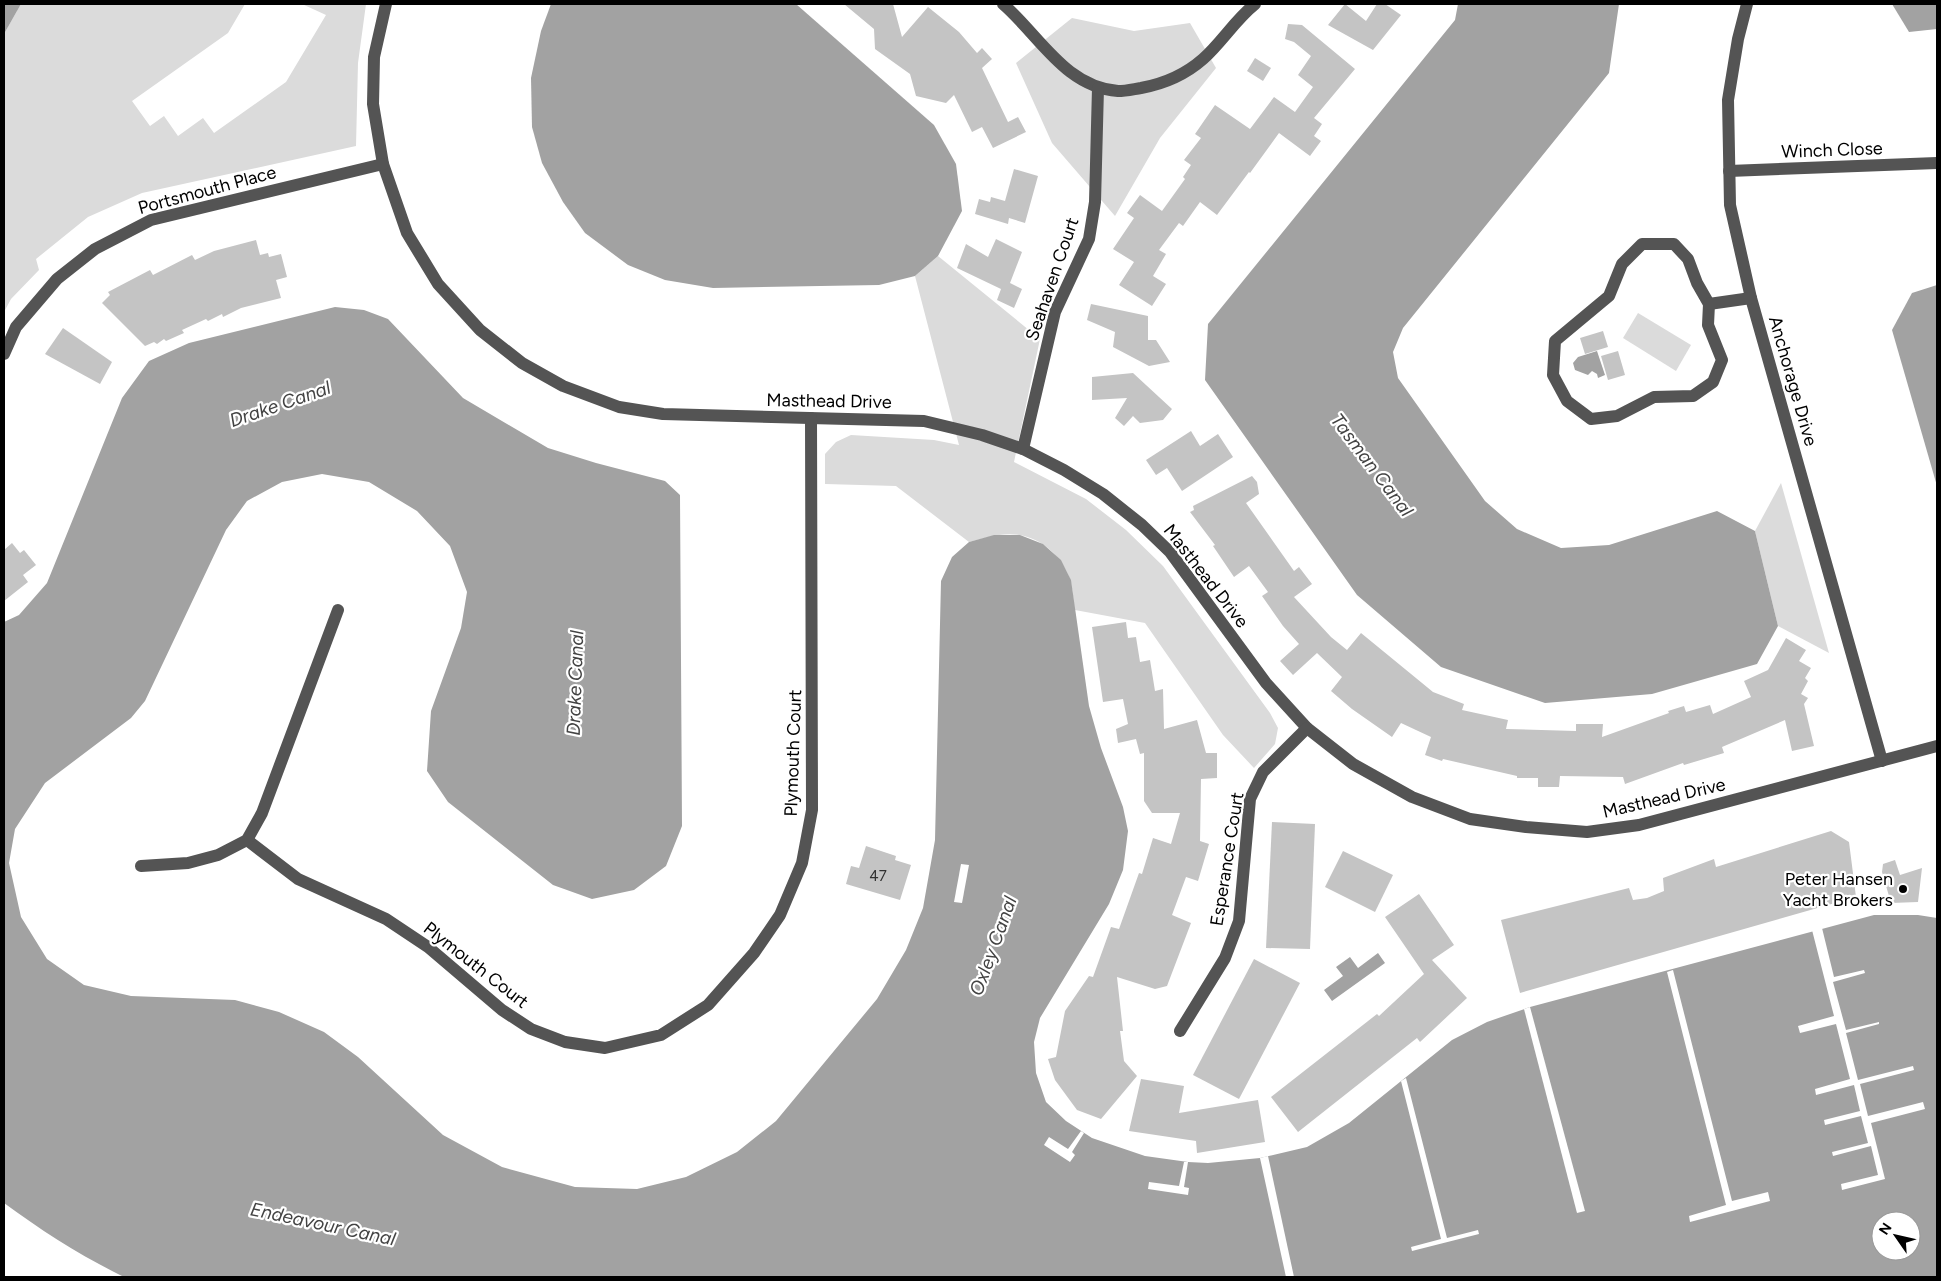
<svg xmlns="http://www.w3.org/2000/svg" width="1941" height="1281" viewBox="0 0 1941 1281" font-family="Figtree,sans-serif">
<style>
.green{fill:#dbdbdb}
.water{fill:#a2a2a2;fill-rule:evenodd}
.pier{fill:#fff}
.building{fill:#c4c4c4}
.lines{fill:none;stroke-linecap:round;stroke-linejoin:round}
.minor{stroke:#545454;stroke-width:12}
.poi-dot{fill:#000;stroke:#fff;stroke-width:2}
.labels{text-anchor:middle;dominant-baseline:central;stroke-width:4.5;stroke-linejoin:round;paint-order:stroke}
.number-label{font-size:15px;fill:#313131}
.street-label{font-size:18px;fill:#000;stroke:#fff}
.poi-label{font-size:18px;fill:#000;stroke:#fff;text-anchor:end}
.water-label{font-size:19px;font-style:italic;fill:#434343;stroke:#fff}
</style>
<rect width="100%" height="100%" fill="#fff"/>
<g class="green">
<path d="M 21,4 L 245,4 L 228,33 L 132,101 L 150,126 L 164,116 L 178,136 L 203,118 L 214,133 L 286,82 L 326,15 L 302,4 L 366,4 L 358,63 L 356,146 L 142,193 L 88,217 L 36,259 L 39,270 L 11,299 L 4,312 L 4,34 Z"/>
<path d="M 1072,18 L 1134,31 L 1190,23 L 1216,68 L 1160,138 L 1115,216 L 1052,143 L 1016,63 Z"/>
<path d="M 938,256 L 1040,339 L 1014,462 L 1086,499 L 1126,530 L 1163,566 L 1270,713 L 1278,728 L 1275,744 L 1254,768 L 1223,735 L 1145,623 L 1075,610 C 1073,600 1073,589 1070,579 C 1063,558 1042,538 1019,535 C 1002,532 985,538 969,542 L 896,486 L 825,484 L 825,454 L 836,442 L 851,435 L 934,440 L 959,445 L 915,276 Z"/>
<path d="M 1638,313 L 1691,345 L 1676,371 L 1623,338 Z"/>
<path d="M 1781,483 L 1829,653 L 1778,626 L 1755,531 Z"/>
</g>
<g class="water">
<path d="M 4,4 L 21,4 L 4,34 Z"/>
<path d="M 551,4 L 796,4 L 934,125 L 956,164 L 962,211 L 938,256 L 915,276 L 879,285 L 713,288 L 665,280 L 628,265 L 585,233 L 563,202 L 542,163 L 532,127 L 531,78 L 541,31 Z"/>
<path d="M 1458,4 L 1619,4 L 1609,73 L 1403,328 L 1393,352 L 1398,378 L 1485,501 L 1517,529 L 1561,548 L 1609,545 L 1717,511 L 1755,531 L 1778,626 L 1757,664 L 1652,694 L 1545,703 L 1441,667 L 1357,595 L 1205,380 L 1208,324 L 1455,20 Z"/>
<path d="M 1892,4 L 1937,4 L 1937,29 L 1909,32 Z"/>
<path d="M 1937,285 L 1937,486 L 1892,330 L 1912,293 Z"/>
<path d="M 335,307 L 364,310 L 388,319 L 463,398 L 548,448 L 596,463 L 665,481 L 680,495 L 682,826 L 666,866 L 634,890 L 592,899 L 553,885 L 448,802 L 427,771 L 431,711 L 461,628 L 467,592 L 450,546 L 417,511 L 369,482 L 322,474 L 282,482 L 247,501 L 226,530 L 145,701 L 131,718 L 45,783 L 15,829 L 9,863 L 21,917 L 47,959 L 84,985 L 131,996 L 235,1000 L 279,1012 L 324,1032 L 358,1057 L 443,1135 L 502,1167 L 575,1187 L 637,1189 L 686,1177 L 737,1152 L 776,1121 L 877,999 L 906,950 L 923,908 L 935,840 L 941,581 L 952,557 L 969,542 L 994,535 L 1020,535 L 1043,544 L 1061,560 L 1071,580 L 1089,706 L 1101,748 L 1123,807 L 1128,831 L 1123,870 L 1109,904 L 1040,1018 L 1034,1042 L 1036,1073 L 1046,1102 L 1066,1121 L 1092,1138 L 1145,1156 L 1188,1162 L 1208,1163 L 1260,1158 L 1307,1147 L 1349,1123 L 1452,1040 L 1487,1022 L 1530,1007 L 1874,915 L 1918,915 L 1937,918 L 1937,1277 L 124,1277 C 81,1256 42,1231 4,1203 L 4,622 L 19,615 L 47,583 L 122,398 L 149,361 L 189,343 ZM 1881,1221 L 1911,1221 L 1911,1251 L 1881,1251 Z"/>
<path d="M 1597,351 L 1605,375 L 1598,378 L 1597,374 L 1592,371 L 1588,375 L 1575,370 L 1573,363 L 1578,357 Z"/>
<path d="M 1378,953 L 1385,963 L 1332,1001 L 1324,990 L 1343,976 L 1336,967 L 1350,957 L 1358,968 Z"/>
</g>
<g class="pier">
<path d="M 961,864 L 969,865 L 962,903 L 954,902 Z"/>
<path d="M 1822,928 L 1834,977 L 1864,970 L 1865,973 L 1833,982 L 1846,1030 L 1879,1022 L 1879,1024 L 1846,1033 L 1858,1080 L 1913,1066 L 1914,1070 L 1860,1084 L 1868,1116 L 1923,1102 L 1925,1109 L 1871,1123 L 1885,1179 L 1842,1190 L 1841,1184 L 1878,1175 L 1871,1146 L 1833,1156 L 1832,1152 L 1868,1143 L 1861,1116 L 1825,1125 L 1824,1120 L 1860,1111 L 1854,1085 L 1816,1095 L 1815,1089 L 1850,1079 L 1836,1024 L 1800,1033 L 1798,1026 L 1834,1016 L 1812,930 Z"/>
<path d="M 1673,970 L 1732,1201 L 1768,1192 L 1770,1201 L 1690,1222 L 1689,1216 L 1726,1205 L 1667,972 Z"/>
<path d="M 1530,1007 L 1585,1211 L 1577,1213 L 1524,1009 Z"/>
<path d="M 1406,1078 L 1447,1238 L 1478,1230 L 1479,1234 L 1412,1251 L 1411,1247 L 1441,1239 L 1401,1081 Z"/>
<path d="M 1081,1131 L 1084,1133 L 1072,1152 L 1075,1155 L 1070,1162 L 1044,1145 L 1049,1137 L 1068,1149 Z"/>
<path d="M 1268,1156 L 1294,1277 L 1286,1277 L 1260,1158 Z"/>
<path d="M 1184,1162 L 1188,1162 L 1184,1187 L 1189,1188 L 1188,1195 L 1148,1189 L 1149,1182 L 1179,1186 Z"/>
</g>
<g class="building">
<path d="M 844,4 L 893,4 L 902,37 L 928,7 L 959,32 L 977,53 L 982,48 L 992,59 L 982,68 L 1008,122 L 1018,117 L 1026,132 L 993,148 L 982,127 L 972,132 L 954,95 L 946,103 L 916,96 L 910,74 L 875,49 L 874,29 Z"/>
<path d="M 1345,4 L 1366,21 L 1377,4 L 1385,4 L 1401,15 L 1373,50 L 1328,25 Z"/>
<path d="M 1288,24 L 1302,25 L 1355,69 L 1314,118 L 1322,124 L 1314,136 L 1321,141 L 1310,156 L 1279,133 L 1250,173 L 1249,172 L 1217,215 L 1200,202 L 1183,226 L 1179,223 L 1159,250 L 1166,254 L 1153,276 L 1166,284 L 1152,306 L 1119,285 L 1134,262 L 1113,249 L 1134,218 L 1127,213 L 1140,195 L 1162,211 L 1185,179 L 1183,177 L 1191,165 L 1184,160 L 1201,138 L 1195,134 L 1215,105 L 1250,129 L 1274,97 L 1295,112 L 1313,87 L 1298,75 L 1311,56 L 1294,42 L 1285,39 Z"/>
<path d="M 1255,58 L 1271,68 L 1263,81 L 1247,71 Z"/>
<path d="M 1014,169 L 1038,176 L 1025,223 L 1009,218 L 1008,224 L 975,214 L 979,199 L 990,202 L 991,197 L 1005,201 Z"/>
<path d="M 996,239 L 1022,252 L 1010,283 L 1022,289 L 1014,308 L 997,300 L 1001,289 L 957,268 L 966,244 L 988,257 Z"/>
<path d="M 256,240 L 260,255 L 268,253 L 269,257 L 281,254 L 287,277 L 276,280 L 281,298 L 241,308 L 223,317 L 222,314 L 208,321 L 206,319 L 182,330 L 184,333 L 166,341 L 164,339 L 157,344 L 154,342 L 145,346 L 102,303 L 110,295 L 108,292 L 150,270 L 153,275 L 192,255 L 195,260 L 214,251 Z"/>
<path d="M 1091,304 L 1148,316 L 1148,340 L 1156,340 L 1170,362 L 1149,366 L 1113,347 L 1115,332 L 1087,320 Z"/>
<path d="M 63,328 L 112,362 L 100,384 L 45,354 Z"/>
<path d="M 1603,331 L 1608,347 L 1585,354 L 1580,338 Z"/>
<path d="M 1618,351 L 1625,375 L 1608,380 L 1601,356 Z"/>
<path d="M 1133,373 L 1172,409 L 1163,420 L 1140,423 L 1133,416 L 1124,426 L 1115,418 L 1127,398 L 1092,400 L 1092,377 Z"/>
<path d="M 1191,431 L 1200,446 L 1218,434 L 1233,457 L 1182,491 L 1167,468 L 1156,475 L 1146,460 Z"/>
<path d="M 1252,476 L 1257,482 L 1259,494 L 1246,503 L 1294,571 L 1299,567 L 1312,584 L 1294,597 L 1331,637 L 1347,650 L 1361,633 L 1433,692 L 1464,704 L 1462,710 L 1508,720 L 1506,729 L 1576,731 L 1576,724 L 1603,724 L 1602,737 L 1669,713 L 1668,711 L 1684,706 L 1686,712 L 1710,705 L 1713,714 L 1751,697 L 1744,681 L 1768,670 L 1786,638 L 1806,650 L 1799,661 L 1811,668 L 1805,678 L 1808,681 L 1801,694 L 1808,698 L 1804,704 L 1814,746 L 1792,751 L 1785,720 L 1722,747 L 1724,753 L 1684,765 L 1683,763 L 1625,784 L 1623,777 L 1560,776 L 1559,787 L 1538,787 L 1538,778 L 1517,778 L 1517,776 L 1443,759 L 1442,761 L 1425,755 L 1431,737 L 1401,723 L 1392,737 L 1352,709 L 1331,691 L 1342,677 L 1317,653 L 1293,675 L 1280,661 L 1299,644 L 1283,626 L 1262,596 L 1268,592 L 1249,566 L 1234,577 L 1213,546 L 1215,545 L 1190,512 L 1194,510 L 1193,506 Z"/>
<path d="M 12,543 L 20,553 L 24,550 L 36,565 L 23,575 L 28,582 L 4,601 L 4,550 Z"/>
<path d="M 1126,622 L 1128,638 L 1136,637 L 1140,662 L 1150,660 L 1155,691 L 1163,689 L 1164,729 L 1197,720 L 1206,753 L 1217,753 L 1217,778 L 1201,779 L 1200,841 L 1209,844 L 1198,881 L 1186,877 L 1172,915 L 1191,923 L 1167,986 L 1155,989 L 1117,977 L 1123,1031 L 1120,1031 L 1124,1061 L 1137,1076 L 1101,1119 L 1077,1110 L 1055,1080 L 1048,1059 L 1056,1057 L 1065,1011 L 1089,976 L 1093,977 L 1111,927 L 1119,929 L 1139,873 L 1142,874 L 1153,838 L 1171,844 L 1180,813 L 1152,813 L 1144,801 L 1144,753 L 1140,754 L 1136,739 L 1118,743 L 1116,729 L 1128,724 L 1123,699 L 1103,702 L 1092,627 Z"/>
<path d="M 1272,822 L 1315,824 L 1310,949 L 1266,948 Z"/>
<path d="M 1831,831 L 1849,842 L 1856,897 L 1520,993 L 1501,920 L 1629,888 L 1633,900 L 1647,898 L 1664,891 L 1663,878 L 1714,859 L 1716,867 Z"/>
<path d="M 866,846 L 896,856 L 895,860 L 911,865 L 900,900 L 846,884 L 851,866 L 859,868 Z"/>
<path d="M 1343,851 L 1393,875 L 1375,912 L 1325,887 Z"/>
<path d="M 1895,860 L 1900,875 L 1922,868 L 1918,902 L 1891,903 L 1882,872 L 1883,864 Z"/>
<path d="M 1419,894 L 1454,945 L 1432,960 L 1467,998 L 1420,1042 L 1417,1038 L 1298,1132 L 1271,1097 L 1377,1014 L 1379,1016 L 1424,974 L 1385,917 Z"/>
<path d="M 1254,959 L 1300,983 L 1239,1099 L 1193,1075 Z"/>
<path d="M 1141,1079 L 1184,1086 L 1179,1113 L 1258,1100 L 1265,1142 L 1197,1153 L 1196,1141 L 1129,1131 Z"/>
</g>
<g class="lines">
<g class="minor">
<path d="M 386,4 L 374,57 L 373,104 L 383,164 L 407,233 L 438,284 L 480,330 L 522,363 L 563,386 L 619,407 L 663,414 L 924,421 L 982,435 L 1023,449 L 1064,470 L 1103,494 L 1142,525 L 1170,552 L 1266,683 L 1307,728 L 1353,764 L 1412,797 L 1470,819 L 1526,827 L 1587,832 L 1639,825 L 1937,746"/>
<path d="M 1003,4 C 1039,35 1065,87 1118,91 C 1126,91 1134,89 1141,88 C 1163,84 1186,74 1203,59 C 1222,42 1235,20 1255,4"/>
<path d="M 1747,4 L 1738,39 L 1728,100 L 1730,205 L 1751,298 L 1882,761"/>
<path d="M 1729,171 L 1937,163"/>
<path d="M 1642,244 L 1674,244 L 1688,259 L 1697,283 L 1709,304 L 1708,325 L 1722,360 L 1713,382 L 1693,396 L 1654,397 L 1617,416 L 1591,419 L 1567,401 L 1553,375 L 1555,341 L 1609,296 L 1622,264 Z"/>
<path d="M 1709,304 L 1751,298"/>
<path d="M 4,354 L 16,327 L 57,279 L 95,249 L 151,220 L 383,164"/>
<path d="M 1023,449 L 1055,312 L 1089,239 L 1095,202 L 1098,88"/>
<path d="M 247,840 L 298,879 L 386,919 L 428,947 L 502,1010 L 531,1029 L 565,1042 L 605,1048 L 661,1035 L 708,1005 L 754,953 L 780,915 L 802,863 L 812,810 L 811,418"/>
<path d="M 141,866 L 188,863 L 218,855 L 247,840 L 262,813 L 338,610"/>
<path d="M 1180,1031 L 1225,958 L 1239,921 L 1250,799 L 1263,772 L 1307,728"/>
</g>
</g>
<circle class="poi-dot" cx="1903" cy="889" r="5"/>
<g class="labels">
<g class="number-label">
<text x="878" y="876">47</text>
</g>
<g class="street-label">
<text transform="translate(1832 150) rotate(-2)">Winch Close</text>
<text transform="translate(207 190) rotate(-15)">Portsmouth Place</text>
<text transform="translate(1052 279) rotate(-71)">Seahaven Court</text>
<text transform="translate(1793 381) rotate(74)">Anchorage Drive</text>
<text transform="translate(829 401) rotate(1)">Masthead Drive</text>
<text transform="translate(1206 576) rotate(52)">Masthead Drive</text>
<text transform="translate(793 753) rotate(-88)">Plymouth Court</text>
<text transform="translate(1664 798) rotate(-13)">Masthead Drive</text>
<text transform="translate(1227 859) rotate(-81)">Esperance Court</text>
<text transform="translate(476 965) rotate(38)">Plymouth Court</text>
</g>
<g class="poi-label">
<text x="1893" y="879">Peter Hansen<tspan x="1893" dy="21">Yacht Brokers</tspan></text>
</g>
<g class="water-label">
<text transform="translate(280 404) rotate(-19)">Drake Canal</text>
<text transform="translate(1372 465) rotate(53)">Tasman Canal</text>
<text transform="translate(575 683) rotate(-88)">Drake Canal</text>
<text transform="translate(993 946) rotate(-70)">Oxley Canal</text>
<text transform="translate(323 1224) rotate(12)">Endeavour Canal</text>
</g>
</g>
<rect width="1941" height="1281" fill="none" stroke="#000000" stroke-width="10"/>
<g transform="translate(1896 1236) rotate(304)"><circle r="24" fill="#ffffff" stroke="#999999"/>
<path d="M0-4L9 19L0 12L-9 19Z" fill="#000000"/>
<text y="-8" font-size="14" font-weight="bold" text-anchor="middle" fill="#000000">N</text>
</g>
</svg>
